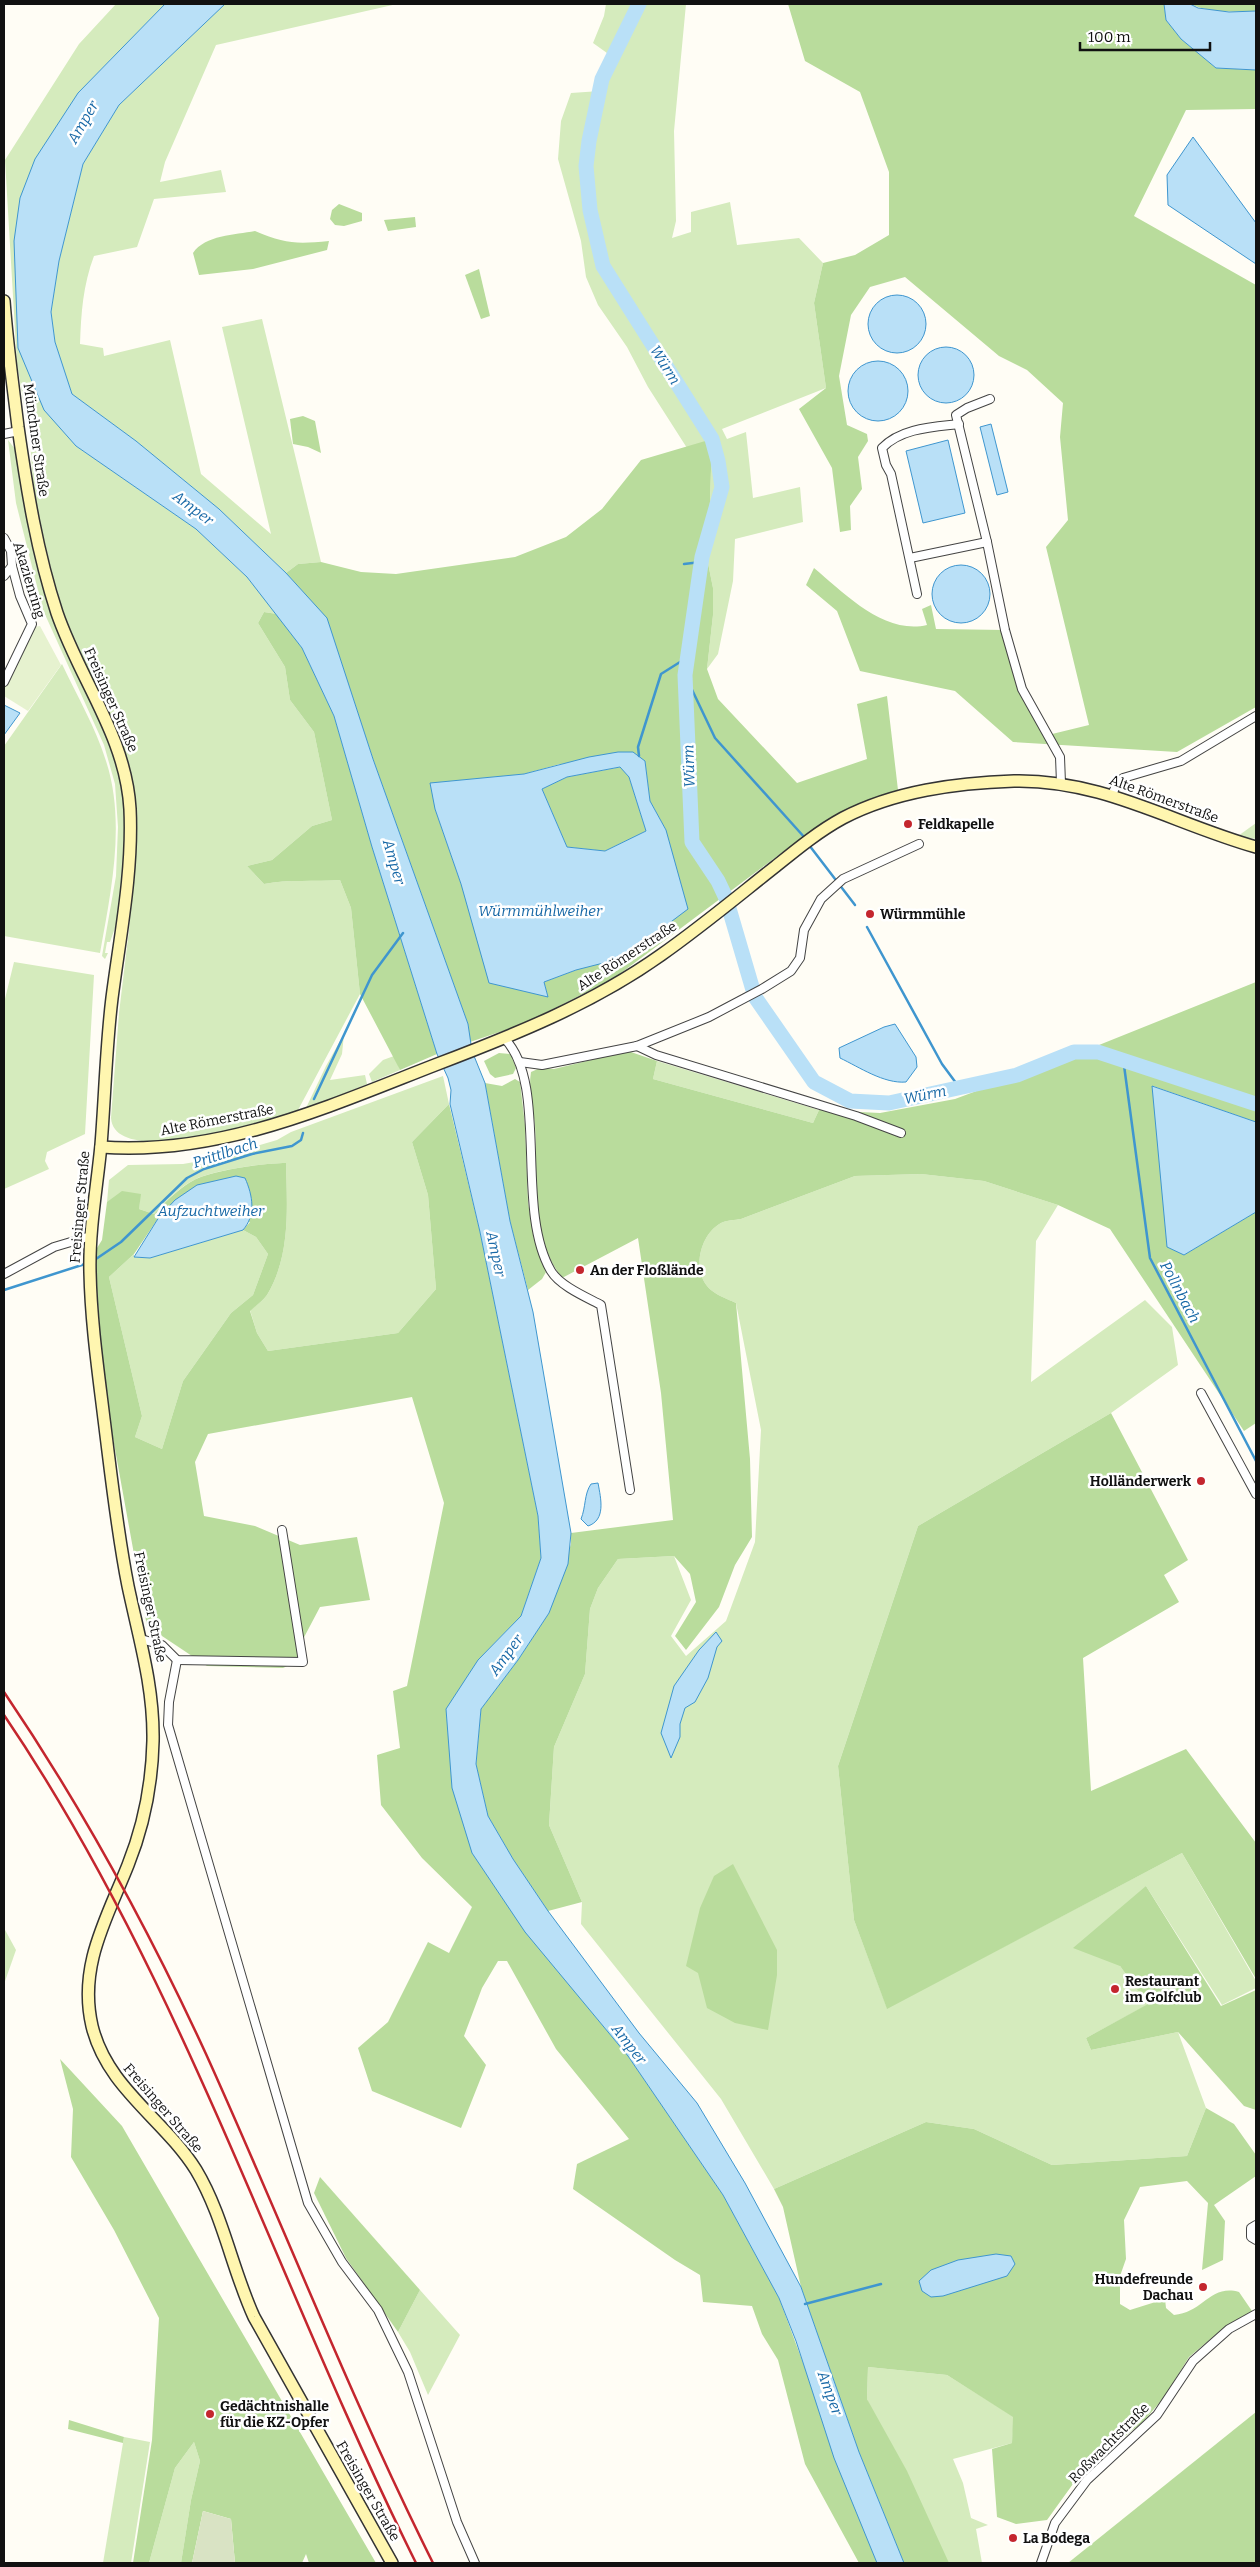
<svg xmlns="http://www.w3.org/2000/svg" width="1260" height="2567" viewBox="0 0 1260 2567" font-family="Bitter,serif">
<style>
.green{fill:#d5ebbd}
.forest{fill:#b9dc9c;fill-rule:evenodd}
.cemetery{fill:#d9e3c4}
.pitch{fill:#e6f2cf}
.water{fill:#b9e0f7;stroke:#3f96cf;fill-rule:evenodd}
.lines{fill:none;stroke-linecap:round;stroke-linejoin:round}
.stream{stroke:#3f96cf;stroke-width:2.5}
.river{stroke:#b9e0f7;stroke-width:15}
.street-casing{stroke:#444;stroke-width:10}
.secondary-casing{stroke:#333;stroke-width:14}
.street{stroke:#fff;stroke-width:8}
.secondary{stroke:#fff6b0;stroke-width:11}
.rail{stroke:#c4262e;stroke-width:2.5}
.poi-dot{fill:#c4262e;stroke:#fff;stroke-width:2}
.labels{text-anchor:middle;dominant-baseline:central;stroke-width:5;stroke-linejoin:round;paint-order:stroke}
.street-label{font-size:14px;fill:#111;stroke:#fff}
.poi-label{font-size:14px;font-weight:bold;fill:#111;stroke:#fff;text-anchor:start}
.water-label{font-size:15px;font-style:italic;fill:#1768a6;stroke:#fff}
</style>
<rect width="100%" height="100%" fill="#fffdf5"/>
<g class="green">
<path d="M 116,4 L 165,4 L 78,93 L 20,198 L 76,446 L 196,529 L 247,577 L 277,614 L 264,612 L 258,623 L 285,667 L 290,700 L 314,732 L 332,820 L 312,826 L 272,860 L 247,866 L 264,884 C 289,879 314,882 340,880 L 351,908 L 360,994 L 297,1112 C 267,1121 115,1170 111,1118 L 119,1013 L 129,930 L 136,813 L 126,755 L 61,611 L 34,497 L 30,440 L 17,364 L 5,160 L 79,44 Z"/>
<path d="M 225,4 L 397,4 L 216,45 L 165,162 L 160,182 L 221,170 L 226,192 L 154,199 L 137,247 L 94,256 C 83,285 81,313 80,344 L 103,348 L 104,356 L 170,340 L 201,474 L 271,534 L 222,327 L 262,319 L 321,562 L 298,564 L 286,573 L 219,509 L 136,441 L 72,394 L 55,342 L 51,312 L 59,261 L 83,164 L 119,105 Z"/>
<path d="M 606,4 L 686,4 L 674,131 L 676,221 L 672,238 L 691,232 L 691,212 L 730,202 L 737,245 L 799,238 L 823,263 L 814,303 L 826,388 L 722,429 L 727,439 L 746,432 L 753,498 L 800,487 L 803,522 L 735,539 L 733,581 L 718,654 L 707,669 L 713,615 L 713,588 L 708,563 L 712,440 L 687,448 L 648,387 L 627,347 L 598,305 L 586,277 L 581,241 L 558,159 L 561,121 L 571,93 L 600,91 L 602,79 L 614,58 L 593,43 L 604,16 Z"/>
<path d="M 8,440 L 15,449 L 28,526 L 47,600 L 97,712 L 120,771 L 125,811 L 124,855 L 117,922 L 110,942 L 107,942 L 105,953 L 108,953 L 105,959 L 102,956 L 116,876 L 118,827 L 115,784 L 104,745 L 43,610 L 16,503 Z"/>
<path d="M 62,664 C 77,696 96,728 106,761 C 126,822 111,892 100,953 L 4,936 L 4,746 Z"/>
<path d="M 1256,823 L 1256,839 L 1238,836 Z"/>
<path d="M 14,962 L 94,975 L 85,1134 L 47,1152 L 45,1161 L 49,1169 L 4,1189 L 4,1003 Z"/>
<path d="M 344,1034 L 342,1054 L 330,1080 L 365,1075 L 367,1084 L 305,1110 L 326,1066 Z"/>
<path d="M 394,1056 L 400,1070 L 372,1082 L 369,1074 L 383,1060 Z"/>
<path d="M 657,1061 L 819,1110 L 813,1123 L 653,1079 Z"/>
<path d="M 443,1076 L 449,1104 L 412,1142 L 428,1195 L 436,1289 L 398,1333 L 268,1351 L 257,1333 L 250,1310 C 255,1306 263,1301 267,1295 C 291,1255 287,1207 286,1163 C 264,1163 215,1170 196,1179 C 179,1187 166,1201 154,1214 L 139,1209 L 140,1194 L 107,1202 L 109,1180 L 128,1165 L 183,1164 L 212,1159 L 277,1140 L 291,1132 Z"/>
<path d="M 921,1174 L 984,1181 L 1058,1205 L 1036,1241 L 1031,1382 L 1145,1300 L 1172,1327 L 1178,1365 L 1111,1413 L 918,1526 L 838,1766 L 854,1920 L 887,2008 L 1182,1853 L 1256,1981 L 1256,1988 L 1222,2005 L 1146,1886 L 1120,1966 L 1149,2004 L 1086,2038 L 1091,2050 L 1178,2032 L 1206,2108 L 1187,2156 L 1052,2165 L 974,2129 L 926,2122 L 774,2189 L 721,2099 L 581,1924 L 582,1902 L 549,1825 L 554,1747 L 585,1674 L 590,1609 L 598,1588 L 618,1559 L 674,1556 L 691,1600 L 671,1636 L 686,1656 L 726,1621 L 755,1542 L 761,1430 L 736,1303 C 728,1299 718,1296 711,1290 C 691,1273 699,1235 721,1223 C 727,1220 735,1220 741,1219 L 855,1176 Z"/>
<path d="M 243,1230 L 256,1237 L 268,1254 L 253,1295 L 231,1313 L 183,1381 L 162,1449 L 135,1437 L 142,1416 L 109,1277 L 134,1254 L 134,1257 L 150,1258 Z"/>
<path d="M 4,1928 L 16,1950 L 4,1984 Z"/>
<path d="M 420,2290 L 460,2335 L 428,2395 L 410,2352 L 398,2332 Z"/>
<path d="M 868,2367 L 947,2375 L 1014,2417 L 1012,2443 L 953,2459 L 963,2483 L 971,2518 L 988,2525 L 976,2529 L 982,2563 L 937,2563 L 867,2399 Z"/>
<path d="M 124,2437 L 150,2442 L 131,2563 L 103,2563 Z"/>
<path d="M 194,2442 L 200,2461 L 191,2500 L 181,2563 L 149,2563 L 175,2468 Z"/>
</g>
<g class="forest">
<path d="M 788,4 L 1164,4 L 1166,20 L 1181,39 L 1216,68 L 1256,70 L 1256,109 L 1186,110 L 1134,216 L 1256,285 L 1256,707 L 1177,752 L 1013,742 L 955,691 L 860,671 L 837,611 L 806,585 L 814,568 C 844,593 884,635 927,625 L 922,609 L 931,605 L 936,629 L 1005,630 L 1022,689 L 1048,735 L 1089,725 L 1046,547 L 1068,520 L 1060,437 L 1063,403 L 1027,370 L 999,356 L 905,277 L 870,287 L 851,315 L 839,376 L 847,425 L 867,434 L 868,441 L 858,457 L 862,489 L 850,506 L 851,530 L 840,532 L 832,468 L 799,409 L 826,388 L 814,303 L 823,263 L 855,255 L 889,235 L 889,172 L 860,92 L 805,61 Z"/>
<path d="M 1190,4 L 1256,4 L 1256,11 C 1234,12 1210,13 1190,4 Z"/>
<path d="M 339,204 L 362,213 L 362,221 L 344,226 L 335,225 L 330,219 L 332,210 Z"/>
<path d="M 415,217 L 416,227 L 388,231 L 384,220 Z"/>
<path d="M 255,231 C 285,244 297,244 329,241 L 327,250 L 253,269 L 199,275 L 193,253 C 205,235 235,235 255,231 Z"/>
<path d="M 479,269 L 490,316 L 481,319 L 465,275 Z"/>
<path d="M 303,416 L 315,421 L 321,453 L 308,447 L 293,444 L 290,419 Z"/>
<path d="M 712,439 L 708,563 L 713,588 L 713,615 L 707,669 L 718,699 L 797,783 L 867,759 L 857,704 L 887,696 L 898,790 L 815,828 L 613,979 L 523,1024 L 470,1042 L 468,1024 L 373,759 L 327,619 L 286,573 L 298,564 L 321,562 L 361,572 L 396,574 L 515,557 L 566,537 L 602,509 L 641,460 ZM 645,761 L 650,801 L 666,830 L 576,970 L 544,982 L 548,997 L 461,884 L 435,809 L 508,776 L 524,774 L 560,764 Z"/>
<path d="M 264,612 L 277,614 L 302,648 L 334,716 L 372,847 L 437,1054 L 400,1070 L 360,994 L 351,908 L 340,880 C 314,882 289,879 264,884 L 247,866 L 272,860 L 312,826 L 332,820 L 314,732 L 290,700 L 285,667 L 258,623 Z"/>
<path d="M 621,767 L 629,777 L 646,831 L 605,851 L 567,847 L 542,789 L 567,777 Z"/>
<path d="M 1256,982 L 1256,1122 L 1153,1086 L 1184,1255 L 1256,1212 L 1256,1423 L 1244,1431 L 1110,1229 L 1058,1205 L 984,1181 L 921,1174 L 855,1176 L 741,1219 C 735,1220 727,1220 721,1223 C 699,1235 691,1273 711,1290 C 718,1296 728,1299 736,1303 L 750,1459 L 752,1537 L 735,1565 L 719,1607 L 686,1650 L 675,1636 L 696,1602 L 690,1574 L 674,1556 L 618,1559 L 598,1588 L 590,1609 L 585,1674 L 554,1747 L 549,1825 L 582,1902 L 548,1911 L 513,1859 L 488,1816 L 476,1764 L 481,1709 L 518,1660 L 549,1613 L 571,1544 L 571,1533 L 673,1520 L 661,1393 L 638,1238 L 562,1278 C 529,1235 538,1175 535,1125 C 533,1107 528,1090 531,1072 L 540,1068 L 554,1069 L 628,1051 L 657,1061 L 653,1079 L 813,1123 L 819,1110 L 880,1113 L 955,1099 L 1089,1049 Z"/>
<path d="M 499,1053 L 511,1054 L 516,1068 L 513,1074 L 495,1078 L 490,1074 L 484,1061 Z"/>
<path d="M 515,1079 L 520,1082 L 525,1125 L 528,1202 L 534,1239 L 546,1272 L 542,1279 L 528,1290 L 510,1221 L 485,1083 L 502,1086 Z"/>
<path d="M 449,1104 L 480,1232 L 538,1516 L 541,1558 L 521,1616 L 478,1660 L 472,1853 L 526,1932 L 628,2056 L 723,2195 L 779,2298 L 877,2563 L 859,2563 L 805,2464 L 778,2360 L 762,2334 L 752,2306 L 703,2302 L 700,2275 L 675,2260 L 573,2189 L 577,2164 L 629,2139 L 556,2049 L 507,1961 L 498,1961 L 482,1988 L 464,2036 L 486,2065 L 461,2128 L 372,2091 L 358,2048 L 388,2022 L 428,1942 L 449,1953 L 472,1907 L 422,1858 L 381,1805 L 377,1755 L 400,1748 L 393,1691 L 407,1686 L 444,1503 L 412,1397 L 208,1434 L 195,1462 L 204,1516 L 255,1526 L 300,1545 L 357,1537 L 370,1600 L 320,1607 L 301,1643 L 307,1657 L 283,1668 L 207,1666 L 147,1626 L 107,1405 L 101,1347 L 96,1275 L 97,1248 L 102,1240 L 107,1202 L 122,1191 L 141,1194 L 139,1209 L 154,1214 C 166,1201 180,1187 196,1179 C 216,1170 264,1163 286,1163 C 287,1207 291,1255 267,1295 C 263,1301 255,1306 250,1311 L 257,1333 L 268,1351 L 398,1333 L 436,1289 L 428,1195 L 412,1142 ZM 159,1217 L 250,1222 L 243,1230 L 256,1237 L 268,1254 L 253,1295 L 231,1313 L 183,1381 L 162,1449 L 135,1437 L 142,1416 L 109,1277 L 134,1254 Z"/>
<path d="M 1111,1413 L 1188,1560 L 1164,1575 L 1179,1602 L 1083,1658 L 1091,1791 L 1186,1749 L 1256,1843 L 1256,1979 L 1182,1853 L 887,2009 L 854,1920 L 838,1766 L 918,1526 Z"/>
<path d="M 733,1864 L 777,1950 L 777,1975 L 768,2030 L 735,2023 L 707,2008 L 698,1973 L 686,1966 L 700,1908 L 714,1876 Z"/>
<path d="M 1146,1886 L 1221,2006 L 1256,1990 L 1256,2110 L 1244,2106 L 1178,2032 L 1091,2050 L 1086,2038 L 1148,2004 L 1120,1966 L 1073,1948 Z"/>
<path d="M 60,2059 L 122,2126 L 376,2563 L 309,2563 L 306,2554 L 302,2563 L 235,2563 L 231,2519 L 203,2511 L 192,2563 L 181,2563 L 191,2500 L 200,2461 L 194,2442 L 175,2468 L 149,2563 L 133,2563 L 152,2440 L 159,2318 L 114,2230 L 71,2157 L 73,2109 Z"/>
<path d="M 1206,2108 L 1234,2124 L 1256,2155 L 1256,2176 L 1214,2205 L 1225,2221 L 1223,2260 L 1202,2270 L 1208,2203 L 1187,2181 L 1140,2187 L 1124,2220 L 1126,2259 L 1120,2276 L 1120,2304 L 1130,2310 L 1165,2299 L 1166,2308 L 1174,2315 C 1203,2313 1210,2284 1239,2292 L 1252,2311 L 1225,2327 L 1189,2357 L 1165,2396 L 1144,2421 L 1083,2470 L 1047,2520 L 1016,2524 L 997,2517 L 992,2449 L 1012,2443 L 1013,2417 L 947,2375 L 868,2367 L 867,2399 L 907,2471 L 949,2563 L 904,2563 L 859,2452 L 801,2287 L 783,2207 L 774,2189 L 926,2122 L 974,2129 L 1052,2165 L 1187,2156 Z"/>
<path d="M 320,2177 L 420,2290 L 398,2332 L 346,2258 L 314,2193 Z"/>
<path d="M 1256,2412 L 1256,2563 L 1068,2563 Z"/>
<path d="M 69,2420 L 124,2437 L 123,2443 L 68,2429 Z"/>
</g>
<path class="cemetery" d="M 203,2511 L 231,2519 L 235,2563 L 192,2563 Z"/>
<path class="pitch" d="M 40,626 L 61,665 L 28,711 L 4,696 L 4,688 L 34,627 Z"/>
<g class="water">
<path d="M 165,4 L 225,4 L 119,105 L 83,164 L 59,261 L 51,312 L 55,342 L 72,394 L 136,441 L 219,509 L 286,573 L 327,618 L 373,759 L 468,1024 L 472,1051 L 485,1083 L 510,1221 L 533,1312 L 571,1533 L 568,1564 L 549,1613 L 518,1660 L 481,1709 L 476,1764 L 488,1816 L 513,1859 L 548,1911 L 639,2033 L 697,2103 L 745,2183 L 801,2287 L 859,2452 L 904,2563 L 877,2563 L 834,2458 L 796,2341 L 779,2298 L 723,2195 L 628,2056 L 525,1932 L 472,1853 L 452,1788 L 446,1709 L 478,1660 L 521,1616 L 541,1558 L 538,1516 L 480,1232 L 450,1104 L 451,1090 L 448,1078 L 437,1054 L 372,847 L 334,716 L 302,648 L 247,577 L 196,529 L 76,446 L 44,410 L 18,348 L 14,241 L 20,198 L 35,159 L 78,93 Z"/>
<path d="M 1164,4 L 1190,4 L 1198,8 L 1229,12 L 1256,11 L 1256,70 L 1216,68 L 1181,39 L 1166,20 Z"/>
<path d="M 1193,137 L 1256,223 L 1256,264 L 1168,205 L 1167,175 Z"/>
<circle cx="897" cy="324" r="29"/>
<circle cx="946" cy="375" r="28"/>
<circle cx="878" cy="391" r="30"/>
<path d="M 991,424 L 1008,492 L 997,495 L 980,427 Z"/>
<path d="M 948,440 L 965,513 L 923,523 L 906,451 Z"/>
<circle cx="961" cy="594" r="29"/>
<path d="M 4,705 L 20,713 L 4,735 Z"/>
<path d="M 618,752 L 633,752 L 645,761 L 650,801 L 666,830 L 688,909 L 623,958 L 576,970 L 544,982 L 548,997 L 489,983 L 461,884 L 435,809 L 430,783 L 524,774 L 589,757 ZM 620,767 L 629,777 L 646,831 L 605,851 L 567,847 L 542,789 L 567,777 Z"/>
<path d="M 895,1024 L 916,1057 L 917,1067 L 906,1082 C 884,1084 859,1067 840,1058 L 839,1048 L 884,1027 Z"/>
<path d="M 1152,1086 L 1256,1122 L 1256,1212 L 1184,1255 L 1167,1247 Z"/>
<path d="M 236,1176 L 245,1178 C 253,1196 256,1215 243,1230 L 150,1258 L 134,1257 L 159,1217 L 175,1200 L 197,1185 Z"/>
<path d="M 598,1483 C 601,1499 606,1520 588,1526 L 581,1519 C 586,1507 584,1494 591,1484 Z"/>
<path d="M 716,1632 L 722,1641 L 717,1647 L 708,1678 L 695,1702 L 685,1708 L 680,1724 L 680,1737 L 671,1758 L 661,1733 L 674,1686 L 699,1650 Z"/>
<path d="M 996,2254 L 1011,2256 L 1015,2264 L 1007,2276 L 943,2296 L 931,2297 L 922,2291 L 919,2281 L 931,2270 L 958,2260 Z"/>
</g>
<g class="lines">
<g class="stream">
<path d="M 684,564 L 701,562"/>
<path d="M 685,675 L 715,738 L 805,838"/>
<path d="M 639,756 L 638,747 L 661,674 L 688,657"/>
<path d="M 809,845 L 855,905"/>
<path d="M 867,927 L 942,1064 L 959,1087"/>
<path d="M 1123,1058 L 1150,1258 L 1256,1461"/>
<path d="M 314,1099 L 372,975 L 403,933"/>
<path d="M 93,1261 L 121,1242 L 187,1178 L 204,1169 L 252,1154 L 292,1146 L 301,1140 L 303,1133"/>
<path d="M 4,1290 L 85,1264"/>
<path d="M 805,2304 L 881,2284"/>
</g>
<path class="river" d="M 639,4 L 602,79 L 589,141 L 586,166 L 590,210 L 603,266 L 712,439 L 718,461 L 722,487 L 702,557 L 685,675 L 692,842 L 718,881 L 726,898 L 755,997 L 814,1082 L 850,1101 L 889,1103 L 1017,1075 L 1074,1052 L 1098,1052 L 1256,1104"/>
<defs>
<g id="street">
<path d="M 990,399 L 967,408 L 956,415 L 987,542 L 1005,630 L 1022,689 L 1060,757 L 1061,783"/>
<path d="M 4,434 L 19,431"/>
<path d="M 4,538 L 11,551 L 12,566 L 20,596 L 32,624 L 4,682"/>
<path d="M 910,558 L 987,542"/>
<path d="M 4,576 L 12,566"/>
<path d="M 917,594 L 891,474 L 886,465 L 882,448 C 901,428 933,427 959,424"/>
<path d="M 1112,795 L 1117,783 L 1123,778 L 1181,761 L 1256,716"/>
<path d="M 504,1038 C 550,1084 514,1208 551,1271 C 560,1286 586,1297 601,1305 L 630,1490"/>
<path d="M 637,1046 L 656,1055 L 856,1116 L 901,1133"/>
<path d="M 520,1062 L 542,1065 L 637,1046 L 709,1017 L 762,989 L 791,971 L 800,958 L 804,930 L 821,899 L 843,879 L 919,844"/>
<path d="M 4,1274 L 54,1247 L 91,1236"/>
<path d="M 1201,1393 L 1256,1494"/>
<path d="M 141,1639 L 162,1645 L 177,1660 L 303,1662 L 282,1530"/>
<path d="M 177,1660 L 169,1702 L 168,1725 L 308,2203 L 342,2262 L 378,2310 L 408,2372 L 457,2522 L 475,2563"/>
<path d="M 1256,2225 L 1251,2228 L 1251,2237 L 1256,2240"/>
<path d="M 1041,2563 L 1055,2523 L 1087,2480 L 1157,2415 L 1193,2361 L 1229,2329 L 1256,2314"/>
</g>
<g id="secondary">
<path d="M 4,301 C 7,343 13,385 18,427 C 27,490 37,552 57,613 C 80,680 126,737 130,809 C 133,872 120,936 112,998 C 106,1047 105,1096 101,1145 C 97,1187 89,1229 90,1272 C 91,1321 98,1370 104,1419 C 111,1474 117,1531 128,1586 C 139,1638 154,1687 153,1741 C 152,1784 144,1825 128,1865 C 107,1918 78,1966 92,2026 C 107,2088 164,2119 196,2170 C 223,2215 232,2269 254,2317 L 392,2563"/>
<path d="M 101,1147 C 219,1156 327,1107 435,1065 C 514,1035 592,1004 661,955 C 701,927 738,896 776,866 C 797,849 819,831 843,818 C 895,791 956,783 1014,781 C 1102,779 1174,824 1256,847"/>
</g>
</defs>
<use href="#street" class="street-casing"/>
<use href="#secondary" class="secondary-casing"/>
<use href="#street" class="street"/>
<use href="#secondary" class="secondary"/>
<g class="rail">
<path d="M 4,1692 C 82,1807 148,1928 206,2054 C 283,2224 350,2397 433,2563"/>
<path d="M 4,1715 C 182,1977 276,2282 416,2563"/>
</g>
</g>
<g class="poi-dot">
<circle cx="908" cy="824" r="5"/>
<circle cx="870" cy="914" r="5"/>
<circle cx="580" cy="1270" r="5"/>
<circle cx="1201" cy="1481" r="5"/>
<circle cx="1115" cy="1989" r="5"/>
<circle cx="1203" cy="2287" r="5"/>
<circle cx="210" cy="2414" r="5"/>
<circle cx="1013" cy="2538" r="5"/>
</g>
<g class="labels">
<g class="street-label">
<text transform="translate(36 440) rotate(82)">Münchner Straße</text>
<text transform="translate(29 580) rotate(73)">Akazienring</text>
<text transform="translate(111 700) rotate(66)">Freisinger Straße</text>
<text transform="translate(1164 799) rotate(20)">Alte Römerstraße</text>
<text transform="translate(627 956) rotate(-33)">Alte Römerstraße</text>
<text transform="translate(217 1120) rotate(-11)">Alte Römerstraße</text>
<text transform="translate(80 1207) rotate(-85)">Freisinger Straße</text>
<text transform="translate(150 1607) rotate(78)">Freisinger Straße</text>
<text transform="translate(163 2108) rotate(49)">Freisinger Straße</text>
<text transform="translate(1109 2443) rotate(-45)">Roßwachtstraße</text>
<text transform="translate(368 2491) rotate(60)">Freisinger Straße</text>
</g>
<g class="poi-label">
<text x="918" y="824">Feldkapelle</text>
<text x="880" y="914">Würmmühle</text>
<text x="590" y="1270">An der Floßlände</text>
<text x="1191" y="1481" text-anchor="end">Holländerwerk</text>
<text x="1125" y="1981">Restaurant<tspan x="1125" dy="16">im Golfclub</tspan></text>
<text x="1193" y="2279" text-anchor="end">Hundefreunde<tspan x="1193" dy="16">Dachau</tspan></text>
<text x="220" y="2406">Gedächtnishalle<tspan x="220" dy="16">für die KZ-Opfer</tspan></text>
<text x="1023" y="2538">La Bodega</text>
</g>
<g class="water-label">
<text transform="translate(83 122) rotate(-60)">Amper</text>
<text transform="translate(665 365) rotate(58)">Würm</text>
<text transform="translate(193 508) rotate(37)">Amper</text>
<text transform="translate(689 766) rotate(-92)">Würm</text>
<text transform="translate(394 862) rotate(74)">Amper</text>
<text x="540" y="911">Würmmühlweiher</text>
<text transform="translate(925 1095) rotate(-12)">Würm</text>
<text transform="translate(225 1153) rotate(-18)">Prittlbach</text>
<text x="211" y="1211">Aufzuchtweiher</text>
<text transform="translate(496 1254) rotate(78)">Amper</text>
<text transform="translate(1180 1292) rotate(62)">Pollnbach</text>
<text transform="translate(506 1655) rotate(-54)">Amper</text>
<text transform="translate(629 2044) rotate(52)">Amper</text>
<text transform="translate(830 2393) rotate(70)">Amper</text>
</g>
</g>
<rect width="1260" height="2567" fill="none" stroke="#111111" stroke-width="10"/>
<path d="M1080 42v8h130v-8" fill="none" stroke="#111111" stroke-width="2.5"/>
<text x="1088" y="42" font-size="15" fill="#111111" stroke="#ffffff" stroke-width="4" paint-order="stroke">100 m</text>
</svg>
